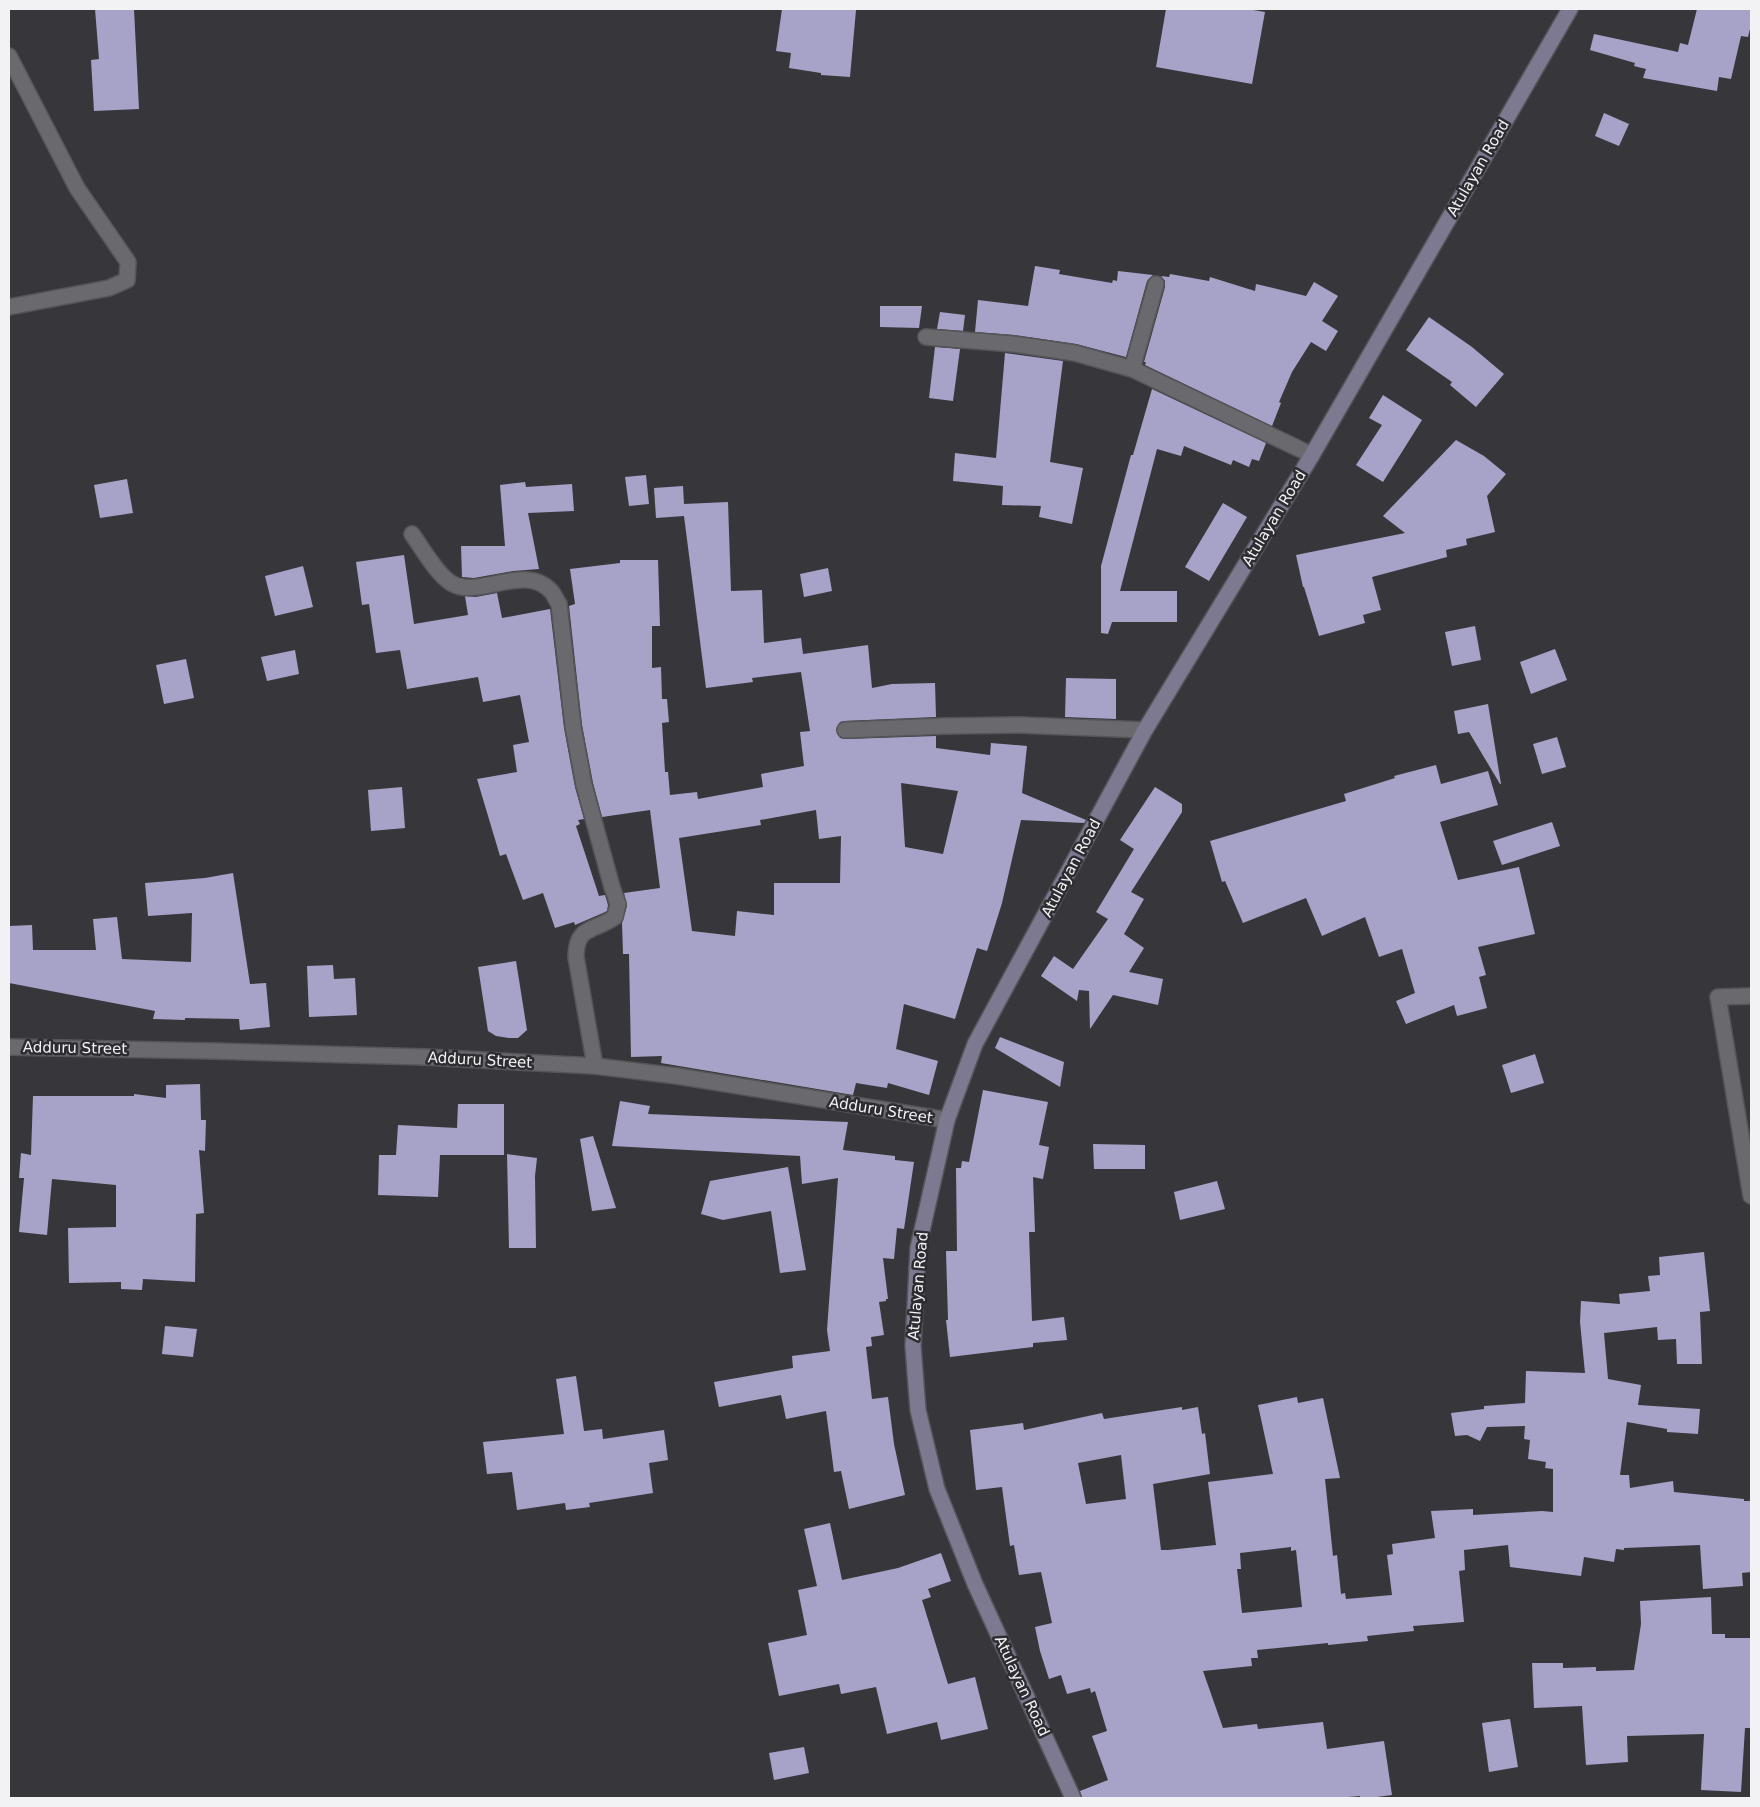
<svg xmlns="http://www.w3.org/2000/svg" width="1760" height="1807" viewBox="0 0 1760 1807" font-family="'DejaVu Sans',sans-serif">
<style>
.building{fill:#a7a3c8;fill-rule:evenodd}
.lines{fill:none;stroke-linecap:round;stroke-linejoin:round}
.minor-casing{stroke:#555559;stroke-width:18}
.secondary-casing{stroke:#555559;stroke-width:18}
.minor{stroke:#6a6a6e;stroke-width:15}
.secondary{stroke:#7c7991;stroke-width:15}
.labels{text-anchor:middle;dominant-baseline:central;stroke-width:5;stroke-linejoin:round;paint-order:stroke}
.street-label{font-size:15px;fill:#f2f2f5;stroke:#2d2d31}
</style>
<rect width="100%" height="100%" fill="#37373b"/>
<g class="building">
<path d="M 95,9 L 134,9 L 139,109 L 94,111 L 91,60 L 99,59 Z"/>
<path d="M 782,9 L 856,10 L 850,77 L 821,75 L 821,73 L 789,68 L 791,53 L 776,51 Z"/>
<path d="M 1166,9 L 1247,9 L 1265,12 L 1252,84 L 1156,67 Z"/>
<path d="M 1697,9 L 1751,9 L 1751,25 L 1748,37 L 1741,36 L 1731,79 L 1719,77 L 1717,91 L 1643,78 L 1646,69 L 1634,66 L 1635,63 L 1590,50 L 1594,34 L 1678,52 L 1680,43 L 1688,45 Z"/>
<path d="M 1604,113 L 1629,124 L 1619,146 L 1595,136 Z"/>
<path d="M 1035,266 L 1060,270 L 1059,274 L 1112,283 L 1113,280 L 1117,281 L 1118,271 L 1153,275 L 1147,281 L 1126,357 L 1076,344 L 1014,335 L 975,332 L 978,300 L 1028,306 Z"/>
<path d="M 1170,274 L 1209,281 L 1210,277 L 1255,291 L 1256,284 L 1306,296 L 1314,282 L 1338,296 L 1322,321 L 1338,331 L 1326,351 L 1311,342 L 1292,372 L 1279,402 L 1281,403 L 1272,426 L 1145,365 L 1146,362 L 1144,362 L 1165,287 L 1165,281 L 1161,276 L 1169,277 Z"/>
<path d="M 880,306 L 922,306 L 919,328 L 880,327 Z"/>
<path d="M 940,312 L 965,315 L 963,331 L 937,329 Z"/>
<path d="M 1429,317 L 1472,347 L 1504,374 L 1476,407 L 1450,385 L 1452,382 L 1406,350 Z"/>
<path d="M 935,347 L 960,349 L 953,401 L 929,398 Z"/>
<path d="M 1005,353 L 1063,361 L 1050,462 L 1083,468 L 1072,524 L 1039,517 L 1041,506 L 1002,505 L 1003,486 L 953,481 L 955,453 L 996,458 Z"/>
<path d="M 1152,389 L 1266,443 L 1259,461 L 1252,459 L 1249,467 L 1233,460 L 1231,465 L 1184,446 L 1181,456 L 1157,449 L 1120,591 L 1177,591 L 1177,622 L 1112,622 L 1108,634 L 1101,633 L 1101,566 L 1131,455 L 1133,455 Z"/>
<path d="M 1383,395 L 1422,420 L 1383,482 L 1356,465 L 1382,425 L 1369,418 Z"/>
<path d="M 1456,440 L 1484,456 L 1506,474 L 1487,496 L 1495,532 L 1466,539 L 1467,545 L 1446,550 L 1447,557 L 1372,577 L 1381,610 L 1363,615 L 1365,623 L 1319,636 L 1304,587 L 1303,587 L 1296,555 L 1405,533 L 1383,516 Z"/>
<path d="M 646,475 L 649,504 L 629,506 L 625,477 Z"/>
<path d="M 127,479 L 133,513 L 100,518 L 94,485 Z"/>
<path d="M 525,482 L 526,487 L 572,484 L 574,511 L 528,513 L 539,569 L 513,571 L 474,578 L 462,577 L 461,546 L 505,546 L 500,485 Z"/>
<path d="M 683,486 L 684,504 L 728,502 L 731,591 L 762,590 L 764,643 L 801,638 L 803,654 L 868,645 L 872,688 L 892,684 L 935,683 L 936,717 L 844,721 L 840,722 L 836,730 L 840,738 L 845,739 L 936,736 L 936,748 L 990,755 L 991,743 L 1027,746 L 1022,793 L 1086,820 L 1084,823 L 1021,820 L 1002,903 L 987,951 L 977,948 L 955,1019 L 904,1004 L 896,1049 L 938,1061 L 929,1095 L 888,1083 L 887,1088 L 856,1083 L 853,1095 L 661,1063 L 662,1056 L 631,1057 L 629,954 L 623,954 L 622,923 L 627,906 L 624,893 L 660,888 L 650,810 L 602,817 L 593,783 L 582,725 L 569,606 L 575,604 L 570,569 L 620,563 L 620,560 L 658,560 L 660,626 L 652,626 L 652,668 L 661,667 L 662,699 L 667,699 L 669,722 L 662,723 L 665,772 L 668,772 L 670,795 L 697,792 L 698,799 L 763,787 L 761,774 L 804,766 L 800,732 L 810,731 L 801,672 L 752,678 L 753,682 L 706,688 L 684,516 L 656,518 L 654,488 ZM 901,783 L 958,791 L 943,854 L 905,847 ZM 816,810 L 819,839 L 841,836 L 840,883 L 774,883 L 774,915 L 737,911 L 735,936 L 692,931 L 679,838 L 761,825 L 760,820 Z"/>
<path d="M 1223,503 L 1247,517 L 1209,581 L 1185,567 Z"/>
<path d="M 404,555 L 414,624 L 468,615 L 465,596 L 476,597 L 497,593 L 502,618 L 550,609 L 564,728 L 575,787 L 584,819 L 578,820 L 580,824 L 576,826 L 599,896 L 605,895 L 608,905 L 607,911 L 603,913 L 575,925 L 574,922 L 555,928 L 543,893 L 523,900 L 506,854 L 500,856 L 477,779 L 517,772 L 513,745 L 529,742 L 520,695 L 483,702 L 478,677 L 407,689 L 400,650 L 376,653 L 369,604 L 362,605 L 356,562 Z"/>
<path d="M 303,566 L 313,607 L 275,616 L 265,576 Z"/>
<path d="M 828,568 L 832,591 L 804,597 L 800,574 Z"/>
<path d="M 1475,626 L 1481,660 L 1452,666 L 1445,632 Z"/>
<path d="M 1555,649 L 1567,680 L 1531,694 L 1520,662 Z"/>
<path d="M 295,650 L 299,674 L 267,681 L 261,657 Z"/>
<path d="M 186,659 L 194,698 L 164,704 L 156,665 Z"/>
<path d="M 1066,678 L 1116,679 L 1116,719 L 1065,717 Z"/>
<path d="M 1488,704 L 1501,784 L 1500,784 L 1469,732 L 1458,734 L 1454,711 Z"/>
<path d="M 1557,737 L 1566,767 L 1542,774 L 1533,744 Z"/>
<path d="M 1436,765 L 1441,784 L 1488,771 L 1498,805 L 1440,822 L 1458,880 L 1519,867 L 1535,934 L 1478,947 L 1486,975 L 1479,977 L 1487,1008 L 1457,1016 L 1454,1005 L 1406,1024 L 1396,1001 L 1415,993 L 1402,949 L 1379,957 L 1365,917 L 1322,936 L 1306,898 L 1243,923 L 1225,881 L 1222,882 L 1210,841 L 1346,801 L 1344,794 L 1395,778 L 1394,776 Z"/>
<path d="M 402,787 L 405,828 L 371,831 L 368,790 Z"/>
<path d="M 1155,787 L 1182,804 L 1182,812 L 1131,892 L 1144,899 L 1124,934 L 1144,948 L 1129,972 L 1163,979 L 1158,1005 L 1113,995 L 1090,1029 L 1089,991 L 1079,990 L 1077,1001 L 1041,976 L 1054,956 L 1073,969 L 1108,919 L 1096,912 L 1134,849 L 1120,840 Z"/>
<path d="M 1552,822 L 1560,846 L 1502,865 L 1493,841 Z"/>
<path d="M 233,873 L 250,984 L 266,983 L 270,1027 L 240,1030 L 239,1019 L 185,1018 L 185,1020 L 153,1019 L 155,1011 L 9,983 L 9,926 L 32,925 L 33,950 L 96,950 L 93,919 L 117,917 L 122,959 L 191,962 L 192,913 L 148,916 L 145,883 L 205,878 Z"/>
<path d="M 516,961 L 527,1030 L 518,1038 L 509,1038 L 496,1036 L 488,1031 L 478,967 Z"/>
<path d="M 333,965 L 334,979 L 355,978 L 357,1015 L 309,1017 L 307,966 Z"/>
<path d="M 1000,1037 L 1064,1062 L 1060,1087 L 995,1048 Z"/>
<path d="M 1535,1054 L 1544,1083 L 1511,1093 L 1502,1065 Z"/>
<path d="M 200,1084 L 201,1120 L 206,1120 L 205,1151 L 199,1150 L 204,1213 L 196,1214 L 195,1282 L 143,1279 L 142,1290 L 121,1289 L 121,1282 L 69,1283 L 68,1228 L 116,1227 L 116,1185 L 52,1179 L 47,1235 L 19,1232 L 24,1178 L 19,1178 L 21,1153 L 31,1155 L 33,1096 L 134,1096 L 134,1094 L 166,1098 L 166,1085 Z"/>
<path d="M 983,1090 L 1048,1102 L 1039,1145 L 1049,1147 L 1043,1179 L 1033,1177 L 1035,1232 L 1029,1232 L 1032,1321 L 1064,1317 L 1067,1340 L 1033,1343 L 1033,1347 L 950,1357 L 946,1320 L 948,1320 L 946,1251 L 957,1251 L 956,1168 L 961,1168 L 962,1161 L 969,1162 Z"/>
<path d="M 620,1101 L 650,1106 L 648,1114 L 848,1122 L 843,1150 L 895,1156 L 895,1160 L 914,1162 L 904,1229 L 897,1228 L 894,1259 L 883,1258 L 888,1299 L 886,1299 L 886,1301 L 879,1302 L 884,1335 L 871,1337 L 872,1346 L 866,1347 L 872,1399 L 888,1397 L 894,1444 L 905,1495 L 849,1509 L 841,1471 L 834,1472 L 826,1411 L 786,1419 L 781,1395 L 719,1407 L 714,1382 L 793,1368 L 792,1356 L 830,1351 L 827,1330 L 838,1178 L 802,1184 L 800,1156 L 612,1146 Z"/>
<path d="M 458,1104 L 504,1104 L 504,1155 L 440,1155 L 438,1197 L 378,1195 L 379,1155 L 396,1155 L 398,1125 L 457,1128 Z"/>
<path d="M 593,1136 L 616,1208 L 592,1211 L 580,1139 Z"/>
<path d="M 1093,1144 L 1145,1145 L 1145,1169 L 1094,1169 Z"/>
<path d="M 507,1154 L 537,1158 L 535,1176 L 536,1248 L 509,1248 Z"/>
<path d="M 788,1167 L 806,1270 L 780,1273 L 771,1211 L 723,1220 L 701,1214 L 710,1181 Z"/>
<path d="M 1217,1181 L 1225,1209 L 1180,1220 L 1174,1192 Z"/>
<path d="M 1704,1252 L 1710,1311 L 1700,1312 L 1702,1364 L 1677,1364 L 1676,1339 L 1658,1340 L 1657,1327 L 1604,1333 L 1608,1379 L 1641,1385 L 1638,1405 L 1700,1409 L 1698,1434 L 1667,1432 L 1667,1429 L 1627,1422 L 1620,1475 L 1629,1475 L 1630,1488 L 1673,1481 L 1674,1492 L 1744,1499 L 1744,1501 L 1751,1501 L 1751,1572 L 1742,1573 L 1743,1586 L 1703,1589 L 1700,1545 L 1624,1548 L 1624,1550 L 1616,1549 L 1614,1562 L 1584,1557 L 1581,1576 L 1510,1567 L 1508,1545 L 1464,1550 L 1465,1570 L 1459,1571 L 1464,1622 L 1413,1626 L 1414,1631 L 1367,1636 L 1368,1641 L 1328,1645 L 1328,1643 L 1257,1650 L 1258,1658 L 1251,1658 L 1252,1666 L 1203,1671 L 1223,1728 L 1257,1724 L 1258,1729 L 1323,1722 L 1327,1749 L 1384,1741 L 1392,1795 L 1369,1798 L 1360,1798 L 1360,1796 L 1337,1798 L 1082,1798 L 1080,1791 L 1108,1780 L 1092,1736 L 1107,1731 L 1095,1691 L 1091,1693 L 1090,1688 L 1067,1694 L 1061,1675 L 1049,1679 L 1040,1651 L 1035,1627 L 1052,1623 L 1041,1572 L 1019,1575 L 1014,1545 L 1010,1546 L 1002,1487 L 976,1490 L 970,1430 L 1023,1423 L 1024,1430 L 1102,1413 L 1104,1419 L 1182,1407 L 1182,1410 L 1198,1407 L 1202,1434 L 1205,1433 L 1210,1474 L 1153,1484 L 1161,1550 L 1168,1550 L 1216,1545 L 1208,1482 L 1273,1474 L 1258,1405 L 1297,1397 L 1298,1403 L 1323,1398 L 1340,1478 L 1325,1479 L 1333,1556 L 1337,1555 L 1341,1594 L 1345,1593 L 1346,1599 L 1392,1595 L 1387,1555 L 1393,1554 L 1392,1544 L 1435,1538 L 1431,1511 L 1473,1509 L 1473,1515 L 1542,1511 L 1553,1512 L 1553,1469 L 1545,1468 L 1546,1462 L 1528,1459 L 1530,1440 L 1524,1439 L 1525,1426 L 1487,1427 L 1480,1441 L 1467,1435 L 1455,1436 L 1451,1413 L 1484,1409 L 1484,1406 L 1525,1403 L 1526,1371 L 1585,1373 L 1580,1322 L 1581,1301 L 1620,1304 L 1619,1294 L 1650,1291 L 1648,1276 L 1660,1275 L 1659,1257 ZM 1121,1455 L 1126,1499 L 1086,1504 L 1078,1463 ZM 1291,1547 L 1291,1551 L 1296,1550 L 1302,1607 L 1242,1613 L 1237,1569 L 1241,1569 L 1240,1553 Z"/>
<path d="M 165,1326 L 197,1329 L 193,1357 L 162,1354 Z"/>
<path d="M 576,1376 L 584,1431 L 602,1429 L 603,1439 L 664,1430 L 668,1460 L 649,1463 L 653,1493 L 589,1503 L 590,1507 L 566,1510 L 565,1503 L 517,1510 L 512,1472 L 487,1474 L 483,1442 L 564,1434 L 556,1379 Z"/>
<path d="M 830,1523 L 842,1580 L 898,1568 L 941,1553 L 951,1581 L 928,1589 L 931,1597 L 922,1600 L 948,1684 L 975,1677 L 988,1729 L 941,1740 L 937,1722 L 887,1734 L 876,1687 L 841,1694 L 839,1684 L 779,1696 L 768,1643 L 807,1635 L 798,1590 L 817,1586 L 804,1529 Z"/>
<path d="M 1711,1597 L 1712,1634 L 1725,1634 L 1725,1638 L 1751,1638 L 1751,1728 L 1745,1728 L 1741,1792 L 1701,1790 L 1704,1734 L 1627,1736 L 1628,1762 L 1586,1765 L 1582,1706 L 1534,1708 L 1532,1663 L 1563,1663 L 1563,1668 L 1596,1667 L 1596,1671 L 1634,1670 L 1641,1624 L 1640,1601 Z"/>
<path d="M 1510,1719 L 1518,1767 L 1489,1772 L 1482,1723 Z"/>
<path d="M 804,1747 L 809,1773 L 774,1780 L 769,1753 Z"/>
</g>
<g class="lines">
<defs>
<g id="minor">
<path d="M 9,56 L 77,188 L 128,262 L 127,280 L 109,288 L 9,307"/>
<path d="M 926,337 L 1013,344 L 1075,353 L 1132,369 L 1312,455"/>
<path d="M 1132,369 L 1156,284"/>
<path d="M 412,534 C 422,548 436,573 451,583 C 479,600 524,562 551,591 C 554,594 556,600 559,604 L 573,726 L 584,785 L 612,887 L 618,904 L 615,917 C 594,932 576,925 576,957 L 595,1066"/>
<path d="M 845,730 L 946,726 L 1019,725 L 1145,730"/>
<path d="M 1751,996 L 1718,997 L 1751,1196"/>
<path d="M 9,1047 L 213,1051 L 425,1057 L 595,1066 L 677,1076 L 947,1120"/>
</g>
<path id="secondary" d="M 1073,1798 L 975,1584 L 937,1489 L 918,1410 L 913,1346 L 918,1248 L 947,1120 L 975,1044 L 1145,730 L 1312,455 L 1570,9"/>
</defs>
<use href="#minor" class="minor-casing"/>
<use href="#secondary" class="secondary-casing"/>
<use href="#minor" class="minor"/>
<use href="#secondary" class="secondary"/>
</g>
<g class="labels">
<g class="street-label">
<text transform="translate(1478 168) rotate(-60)">Atulayan Road</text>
<text transform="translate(1274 518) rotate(-59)">Atulayan Road</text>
<text transform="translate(1071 868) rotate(-62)">Atulayan Road</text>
<text transform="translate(75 1048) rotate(1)">Adduru Street</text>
<text transform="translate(480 1060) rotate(3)">Adduru Street</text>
<text transform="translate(881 1110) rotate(9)">Adduru Street</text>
<text transform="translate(918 1286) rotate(-85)">Atulayan Road</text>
<text transform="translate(1022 1686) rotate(65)">Atulayan Road</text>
</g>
</g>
<rect width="1760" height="1807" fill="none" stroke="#f2f2f5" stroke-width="20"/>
</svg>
